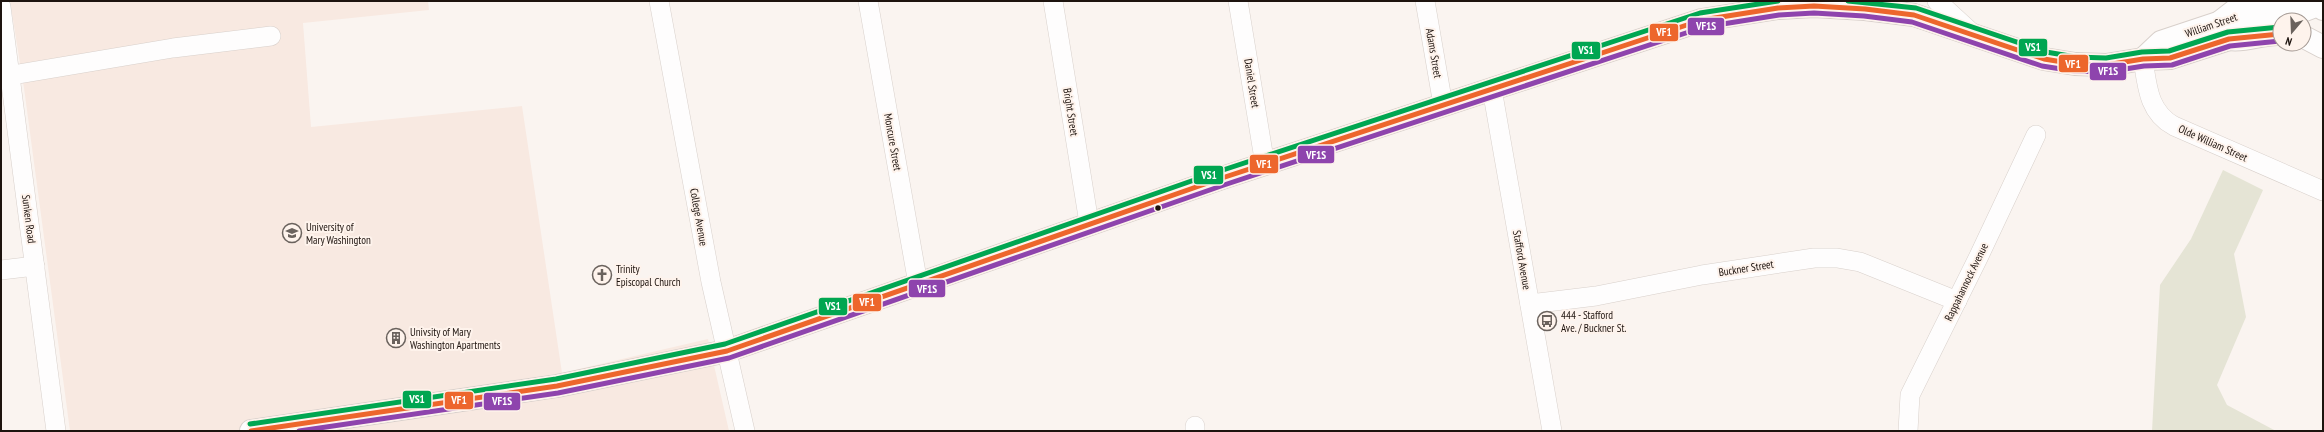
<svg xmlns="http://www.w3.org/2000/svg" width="2324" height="432" viewBox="0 0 2324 432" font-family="'PT Sans Narrow',sans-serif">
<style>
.built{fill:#f8e9e1}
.green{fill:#e5e4d5}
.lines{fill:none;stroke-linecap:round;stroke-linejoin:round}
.minor-casing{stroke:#d8d0cb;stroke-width:20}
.major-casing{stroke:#d8d0cb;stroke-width:24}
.highway-casing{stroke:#d8d0cb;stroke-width:24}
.minor{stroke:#fefdfd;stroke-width:19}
.major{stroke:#fefdfd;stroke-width:22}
.highway{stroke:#fefdfd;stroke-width:22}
.bus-1-casing{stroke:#fef3ec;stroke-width:8}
.bus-2-casing{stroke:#fef3ec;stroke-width:8}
.bus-3-casing{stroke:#fef3ec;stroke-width:8}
.bus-1{stroke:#ed662c;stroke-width:5}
.bus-2{stroke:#8e44ad;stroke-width:5}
.bus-3{stroke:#00a651;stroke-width:5}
.bus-dot{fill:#1d130e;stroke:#fef3ec;stroke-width:1.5}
.labels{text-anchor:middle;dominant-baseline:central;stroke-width:4;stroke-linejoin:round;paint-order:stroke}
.street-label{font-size:11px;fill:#1d130e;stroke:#fef3ec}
.poi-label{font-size:11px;fill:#1d130e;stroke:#fef3ec;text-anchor:start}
.line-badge{stroke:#fef3ec;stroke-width:1.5}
.badge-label{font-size:11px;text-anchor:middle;font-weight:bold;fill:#fff}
</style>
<rect width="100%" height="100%" fill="#faf4f0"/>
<path class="built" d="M 10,1 L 428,1 L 429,10 L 303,23 L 311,127 L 522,106 L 562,373 L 708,339 L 729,431 L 70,431 L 24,88 Z"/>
<path class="green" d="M 2223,170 L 2263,190 L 2234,254 L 2246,317 L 2217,385 L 2227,405 L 2276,431 L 2152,431 L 2160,285 L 2191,239 Z"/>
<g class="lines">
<defs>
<g id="minor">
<path d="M 659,1 L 711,282 L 745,431"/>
<path d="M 868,1 L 918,284"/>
<path d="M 1053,1 L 1089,223"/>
<path d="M 1238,1 L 1265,165"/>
<path d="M 1425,1 L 1443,105"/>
<path d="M 1937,1 L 1973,34"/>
<path d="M 1,7 L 56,431"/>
<path d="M 2143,59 C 2147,85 2148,112 2174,126 L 2323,191"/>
<path d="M 1,77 L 173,48 L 271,36"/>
<path d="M 1492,89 L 1552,431"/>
<path d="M 1,270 L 35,266"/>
<path d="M 1530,304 L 1596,296 L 1702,275 L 1814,258 L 1837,258 L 1860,262 L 1957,301"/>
<path d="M 1195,426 L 1195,431"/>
<path d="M 1908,431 L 1910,395 L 1979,256 L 2036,135"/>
</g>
<g id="major">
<path d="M 2143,59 L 2161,42 L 2284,1"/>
<path d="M 251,431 L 557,386 L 727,351 L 1222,178 L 1702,20 L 1778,8 L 1814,6 L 1865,9 L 1914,15 L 2044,59 L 2075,64 L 2106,65 L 2143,59 L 2170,58 L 2229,39 L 2323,3"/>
</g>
<g id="highway">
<path d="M 2320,1 L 2323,9"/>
<path d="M 2220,22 L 2247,1"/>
<path d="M 2304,37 L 2323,47"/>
<path d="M 2229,39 C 2246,42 2262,33 2280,34"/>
</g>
</defs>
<use href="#minor" class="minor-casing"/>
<use href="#major" class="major-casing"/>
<use href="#highway" class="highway-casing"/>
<use href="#minor" class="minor"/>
<use href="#major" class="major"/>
<use href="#highway" class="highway"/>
<defs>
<path id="bus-1" d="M 251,431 L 557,386 L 727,351 L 1222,178 L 1702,20 L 1778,8 L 1814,6 L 1865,9 L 1914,15 L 2044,59 L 2075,64 L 2106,65 L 2143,59 L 2170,58 L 2229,39 L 2280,34"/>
<path id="bus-2" d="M 299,431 L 558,393 L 729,358 L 1224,185 L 1704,27 L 1779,15 L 1814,13 L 1864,16 L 1912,22 L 2042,66 L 2074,71 L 2106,72 L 2144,66 L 2172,65 L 2230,46 L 2280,41"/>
<g id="bus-3">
<path d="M 1848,1 L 1916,8 L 2046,52 L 2076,57 L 2106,58 L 2142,52 L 2169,51 L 2228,32 L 2280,27"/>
<path d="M 250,424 L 556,379 L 725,344 L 1220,171 L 1700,13 L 1778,1"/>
</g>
</defs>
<use href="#bus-1" class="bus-1-casing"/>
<use href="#bus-2" class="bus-2-casing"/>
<use href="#bus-3" class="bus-3-casing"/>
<use href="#bus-1" class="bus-1"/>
<use href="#bus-2" class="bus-2"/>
<use href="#bus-3" class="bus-3"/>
</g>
<defs>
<symbol id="university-ring" viewBox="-11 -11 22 22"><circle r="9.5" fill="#fef3ec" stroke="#6a625d" stroke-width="1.5"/><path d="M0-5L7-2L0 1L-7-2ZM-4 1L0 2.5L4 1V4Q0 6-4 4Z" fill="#6a625d"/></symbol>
<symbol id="church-ring" viewBox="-11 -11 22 22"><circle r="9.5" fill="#fef3ec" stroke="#6a625d" stroke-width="1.5"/><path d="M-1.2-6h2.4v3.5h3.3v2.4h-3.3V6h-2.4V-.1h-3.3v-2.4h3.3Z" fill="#6a625d"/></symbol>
<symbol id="bus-ring" viewBox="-11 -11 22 22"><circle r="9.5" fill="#fef3ec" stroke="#6a625d" stroke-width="1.5"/><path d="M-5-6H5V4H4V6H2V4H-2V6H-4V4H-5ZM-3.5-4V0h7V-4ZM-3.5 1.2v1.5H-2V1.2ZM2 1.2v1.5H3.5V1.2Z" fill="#6a625d"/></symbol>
<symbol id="building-ring" viewBox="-11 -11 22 22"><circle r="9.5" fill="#fef3ec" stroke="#6a625d" stroke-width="1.5"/><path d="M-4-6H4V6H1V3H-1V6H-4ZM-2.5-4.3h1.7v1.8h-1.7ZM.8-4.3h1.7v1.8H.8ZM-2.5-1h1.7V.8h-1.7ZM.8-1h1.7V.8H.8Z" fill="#6a625d"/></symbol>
</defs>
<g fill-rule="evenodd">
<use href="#university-ring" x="281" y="222" width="22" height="22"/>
<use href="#church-ring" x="591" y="264" width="22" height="22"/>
<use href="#bus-ring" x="1536" y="310" width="22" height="22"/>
<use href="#building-ring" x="385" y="327" width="22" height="22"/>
</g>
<circle class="bus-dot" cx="1158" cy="208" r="3.5"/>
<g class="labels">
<g class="street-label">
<text transform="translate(2211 25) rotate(-19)">William Street</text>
<text transform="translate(1434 53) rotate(80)">Adams Street</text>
<text transform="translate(1252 83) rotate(81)">Daniel Street</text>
<text transform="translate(1071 112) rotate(81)">Bright Street</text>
<text transform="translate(893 142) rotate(80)">Moncure Street</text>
<text transform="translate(2213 143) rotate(24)">Olde William Street</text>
<text transform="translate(699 217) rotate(80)">College Avenue</text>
<text transform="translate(29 219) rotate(83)">Sunken Road</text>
<text transform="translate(1522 260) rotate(80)">Stafford Avenue</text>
<text transform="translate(1746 268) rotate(-9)">Buckner Street</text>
<text transform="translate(1966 282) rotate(-64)">Rappahannock Avenue</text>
</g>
<g class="poi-label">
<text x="306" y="227">University of<tspan x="306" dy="13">Mary Washington</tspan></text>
<text x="616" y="269">Trinity<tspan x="616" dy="13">Episcopal Church</tspan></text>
<text x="1561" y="315">444 - Stafford<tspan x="1561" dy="13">Ave. / Buckner St.</tspan></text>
<text x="410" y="332">Univsity of Mary<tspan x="410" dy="13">Washington Apartments</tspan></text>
</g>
</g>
<g class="line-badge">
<rect x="1687" y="17" width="38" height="19" rx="4" fill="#8e44ad"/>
<rect x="1649" y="23" width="30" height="19" rx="4" fill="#ed662c"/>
<rect x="2018" y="38" width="30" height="19" rx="4" fill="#00a651"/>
<rect x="1571" y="41" width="30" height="19" rx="4" fill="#00a651"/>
<rect x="2058" y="54" width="31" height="19" rx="4" fill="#ed662c"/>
<rect x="2089" y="62" width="38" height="19" rx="4" fill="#8e44ad"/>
<rect x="1297" y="145" width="38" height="19" rx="4" fill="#8e44ad"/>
<rect x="1249" y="154" width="30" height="20" rx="4" fill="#ed662c"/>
<rect x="1193" y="165" width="31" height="20" rx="4" fill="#00a651"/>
<rect x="908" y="279" width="38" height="19" rx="4" fill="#8e44ad"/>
<rect x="852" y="293" width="30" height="19" rx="4" fill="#ed662c"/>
<rect x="818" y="297" width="30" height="19" rx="4" fill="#00a651"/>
<rect x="402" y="390" width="30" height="19" rx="4" fill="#00a651"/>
<rect x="444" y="391" width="30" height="19" rx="4" fill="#ed662c"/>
<rect x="483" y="392" width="38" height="19" rx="4" fill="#8e44ad"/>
</g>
<g class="badge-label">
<text x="1706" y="30">VF1S</text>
<text x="1664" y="36">VF1</text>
<text x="2033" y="51">VS1</text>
<text x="1586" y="54">VS1</text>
<text x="2073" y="68">VF1</text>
<text x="2108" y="75">VF1S</text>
<text x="1316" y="159">VF1S</text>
<text x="1264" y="168">VF1</text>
<text x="1209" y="179">VS1</text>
<text x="927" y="293">VF1S</text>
<text x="867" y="306">VF1</text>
<text x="833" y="310">VS1</text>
<text x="417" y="403">VS1</text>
<text x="459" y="404">VF1</text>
<text x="502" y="405">VF1S</text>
</g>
<rect width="2324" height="432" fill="none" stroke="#1d130e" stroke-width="4"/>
<g transform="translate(2292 32) rotate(199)"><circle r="19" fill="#fef3ec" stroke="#a49993"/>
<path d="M0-3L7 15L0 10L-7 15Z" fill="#6a625d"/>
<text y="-6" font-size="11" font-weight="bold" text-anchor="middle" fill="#1d130e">N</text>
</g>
</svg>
